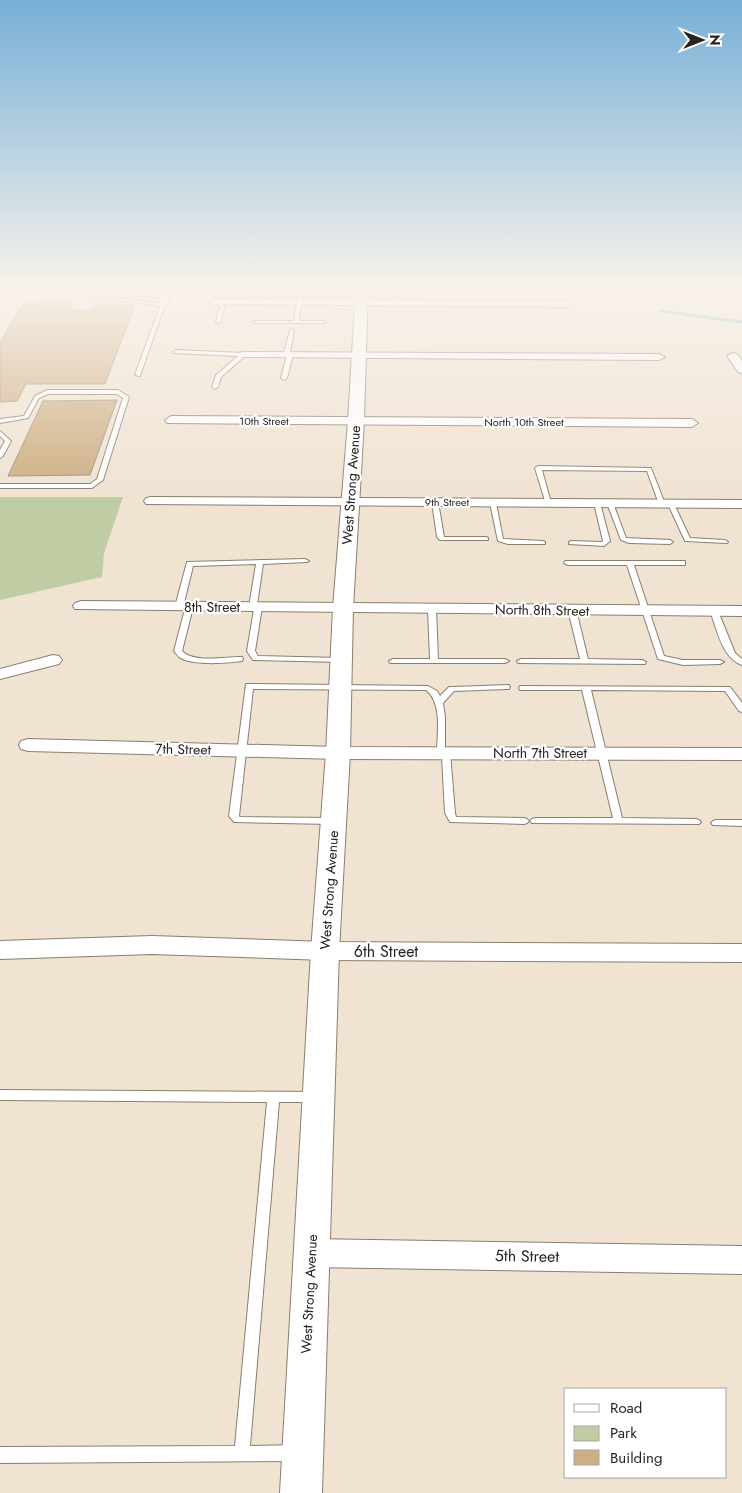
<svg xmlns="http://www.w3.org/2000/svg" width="742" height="1493" viewBox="0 0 742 1493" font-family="Jost,sans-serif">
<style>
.green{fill:#c0cca3}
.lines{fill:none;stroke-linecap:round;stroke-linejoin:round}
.stream{stroke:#6da9bd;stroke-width:3}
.building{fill:#ceae83;stroke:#9c9181}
.service-casing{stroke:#8a7e6f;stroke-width:2}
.minor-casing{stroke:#8a7e6f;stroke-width:2}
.tertiary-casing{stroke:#8a7e6f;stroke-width:2}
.service{fill:#fff;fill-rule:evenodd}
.minor{fill:#fff;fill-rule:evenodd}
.tertiary{fill:#fff;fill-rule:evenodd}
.labels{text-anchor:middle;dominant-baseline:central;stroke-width:4.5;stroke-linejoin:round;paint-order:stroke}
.far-street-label{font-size:11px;fill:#28231d;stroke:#fff}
.street-label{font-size:14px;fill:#28231d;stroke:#fff}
.near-street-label{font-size:16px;fill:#28231d;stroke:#fff}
</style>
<rect width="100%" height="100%" fill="#f0e3d2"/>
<path class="green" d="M 0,497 L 123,497 L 104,553 L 102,577 L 0,600 Z"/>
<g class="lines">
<path class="stream" d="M 660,311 L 742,322"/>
</g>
<g class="building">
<path d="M 691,287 L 736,287 L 738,290 L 731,290 L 733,292 L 705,292 Z"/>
<path d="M 73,303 L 71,310 L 94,310 L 96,305 L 135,305 L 105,384 L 26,384 L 17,401 L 0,402 L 0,342 L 23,304 Z"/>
<path d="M 117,400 L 90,475 L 8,476 L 43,401 Z"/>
</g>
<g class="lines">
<defs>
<g id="service">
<path d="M 148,287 L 153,287 L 145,293 L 141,293 L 141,291 Z"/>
<path d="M 208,287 L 212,287 L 210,297 L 225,305 L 220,323 L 216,322 L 220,306 L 206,298 Z"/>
<path d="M 300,287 L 304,287 L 299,321 L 323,321 L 325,322 L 325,323 L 254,323 L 254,321 L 294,321 Z"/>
<path d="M 546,287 L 550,287 L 553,295 L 549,295 Z"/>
<path d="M 627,287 L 631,287 L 635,295 L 631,295 Z"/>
<path d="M 674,287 L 678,287 L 685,300 L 681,300 Z"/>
<path d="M 87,290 L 91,291 L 89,298 L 128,299 L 165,304 L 140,376 L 135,375 L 160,306 L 128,301 L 87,300 L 84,297 Z"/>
<path d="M 292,329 L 294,330 L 290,352 L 293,355 L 287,378 L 284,380 L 281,378 L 287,355 L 284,352 L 290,330 Z"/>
<path d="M 176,350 L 243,353 L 246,355 L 221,377 L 218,387 L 215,389 L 212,387 L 216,375 L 238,356 L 174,353 L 173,352 Z"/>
<path d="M 47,390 L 118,390 L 129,397 L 103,480 L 92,488 L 0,488 L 0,484 L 90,484 L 97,479 L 123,398 L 117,394 L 48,394 L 39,398 L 28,418 L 0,423 L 0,419 L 24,416 L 35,396 Z"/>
<path d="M 0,431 L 11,441 L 3,456 L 0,458 L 0,450 L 5,441 L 0,436 Z"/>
<path d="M 538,466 L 651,468 L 665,504 L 662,506 L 659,504 L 647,471 L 542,470 L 551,503 L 550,504 L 546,504 L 535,468 Z"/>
<path d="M 435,500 L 438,502 L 444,537 L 486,537 L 488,538 L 488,540 L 440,540 L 437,537 L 432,502 Z"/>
<path d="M 493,501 L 496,503 L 503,539 L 543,541 L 545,542 L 545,544 L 508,544 L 498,541 L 490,503 Z"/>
<path d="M 597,501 L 600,503 L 610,541 L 604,546 L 569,544 L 569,542 L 571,541 L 602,542 L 603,541 L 594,503 Z"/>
<path d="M 610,501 L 613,503 L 626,538 L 670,540 L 673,542 L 670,544 L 629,543 L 621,540 L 607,503 Z"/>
<path d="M 671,502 L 674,504 L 690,538 L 725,540 L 728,542 L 727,543 L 685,541 L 668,504 Z"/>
<path d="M 305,559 L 309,561 L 307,562 L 263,564 L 257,605 L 262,607 L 255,651 L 258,656 L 340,658 L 344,660 L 343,662 L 253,660 L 247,651 L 254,609 L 249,607 L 256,564 L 193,566 L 183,607 L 179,609 L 175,607 L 187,562 Z"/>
<path d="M 565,561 L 685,561 L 685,565 L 634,565 L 664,656 L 683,660 L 720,660 L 724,662 L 720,664 L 683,665 L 658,659 L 627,565 L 568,565 L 564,563 Z"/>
<path d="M 186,605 L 189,605 L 193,607 L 182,651 C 193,663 224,657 239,657 L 242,657 L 243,659 L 242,661 C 228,663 191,666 179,657 C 178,656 175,652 174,651 Z"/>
<path d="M 429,607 L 432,607 L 436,609 L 438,659 L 505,659 L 509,661 L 505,663 L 390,663 L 389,661 L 393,659 L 430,659 L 428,609 Z"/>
<path d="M 569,608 L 575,608 L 576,610 L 588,659 L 642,660 L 646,662 L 645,664 L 518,663 L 517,661 L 521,659 L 580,659 L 568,610 Z"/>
<path d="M 711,609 L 717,609 L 718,611 L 735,653 L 742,659 L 742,665 C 722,658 717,629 710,611 Z"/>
<path d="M 246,684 L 428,686 L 437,691 L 440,696 L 449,687 L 452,687 L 509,685 L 510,687 L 509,689 L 506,689 L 454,691 L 443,703 L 445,717 L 445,750 L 449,751 L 450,753 L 455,813 L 456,817 L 524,818 L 527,819 L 529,821 L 527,823 L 524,824 L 450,822 L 445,813 L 442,756 L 438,755 L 437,753 C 437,734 443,704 426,690 L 253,689 L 239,816 L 240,817 L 332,818 L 335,819 L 337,821 L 335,823 L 332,824 L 234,822 L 229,816 Z"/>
<path d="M 520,686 L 730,687 L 742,703 L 742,712 L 739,711 L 725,691 L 591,690 L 622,818 L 696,819 L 699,820 L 701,822 L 699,824 L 532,823 L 530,821 L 532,819 L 535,818 L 613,818 L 582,690 L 520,690 L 519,688 Z"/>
<path d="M 716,820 L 742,820 L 742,826 L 713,825 L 711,823 L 713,821 Z"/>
<path d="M 0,1090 L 314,1092 L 318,1093 L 320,1097 L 318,1101 L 314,1102 L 279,1102 L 250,1446 L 294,1445 L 299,1448 L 302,1453 L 299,1458 L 294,1461 L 0,1463 L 0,1447 L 235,1446 L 267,1102 L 0,1100 Z"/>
</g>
<g id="minor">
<path d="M 59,287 L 165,291 L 170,294 L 168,304 L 163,307 L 158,304 L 159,297 L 77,294 Z"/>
<path d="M 216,299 L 567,301 L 572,304 L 567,307 L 212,304 L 211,302 Z"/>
<path d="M 243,352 L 659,354 L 665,357 L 659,360 L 239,357 L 237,355 L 239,353 Z"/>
<path d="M 733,353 L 737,354 L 742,361 L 742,373 L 738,372 L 727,356 Z"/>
<path d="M 171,416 L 692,419 L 698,423 L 692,427 L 167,423 L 165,420 Z"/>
<path d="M 151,497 L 742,500 L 742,508 L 146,504 L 144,501 L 146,498 Z"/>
<path d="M 81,601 L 742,606 L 742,616 L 75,609 L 73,606 L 75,603 Z"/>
<path d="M 53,655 L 59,656 L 62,660 L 59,664 L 0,679 L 0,669 Z"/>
<path d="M 28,739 L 338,747 L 742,748 L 742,760 L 338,759 L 28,751 L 21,749 L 19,745 L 21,741 Z"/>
<path d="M 152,936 L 325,942 L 742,944 L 742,962 L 325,960 L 152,954 L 0,959 L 0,941 Z"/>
<path d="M 311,1239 L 742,1246 L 742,1274 L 311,1267 L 301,1263 L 297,1253 L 301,1243 Z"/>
</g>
<g id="tertiary">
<path d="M 0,287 L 67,287 L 61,291 L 0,295 Z"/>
<path d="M 356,287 L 368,287 L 364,421 L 353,608 L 350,753 L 339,951 L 322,1493 L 280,1493 L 311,951 L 326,753 L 333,608 L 348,421 Z"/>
</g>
</defs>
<use href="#service" class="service-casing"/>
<use href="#minor" class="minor-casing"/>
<use href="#tertiary" class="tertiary-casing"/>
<use href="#service" class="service"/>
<use href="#minor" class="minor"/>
<use href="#tertiary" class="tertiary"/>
</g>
<linearGradient id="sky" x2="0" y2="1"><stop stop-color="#77b0d7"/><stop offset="0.58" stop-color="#f8f2eb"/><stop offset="1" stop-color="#f8f2eb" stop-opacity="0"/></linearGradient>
<rect width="742" height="496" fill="url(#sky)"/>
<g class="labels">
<g class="far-street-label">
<text x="264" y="421">10th Street</text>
<text x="524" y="422">North 10th Street</text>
<text x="447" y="502">9th Street</text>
</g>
<g class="street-label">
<text transform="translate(351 485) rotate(-86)">West Strong Avenue</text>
<text x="212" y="607">8th Street</text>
<text transform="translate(542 610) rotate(1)">North 8th Street</text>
<text transform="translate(183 749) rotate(1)">7th Street</text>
<text x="540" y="753">North 7th Street</text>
<text transform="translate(329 890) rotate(-86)">West Strong Avenue</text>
<text transform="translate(309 1294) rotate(-87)">West Strong Avenue</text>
</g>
<g class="near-street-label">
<text x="386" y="951">6th Street</text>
<text transform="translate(527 1256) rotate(1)">5th Street</text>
</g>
</g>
<rect x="564" y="1388" width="162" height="90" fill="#ffffff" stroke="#a9a7a5"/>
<rect x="574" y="1404" width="25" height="8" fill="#ffffff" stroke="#a9a7a5"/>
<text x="610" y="1413" font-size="15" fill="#28231d">Road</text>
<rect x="574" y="1426" width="25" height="15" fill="#c0cca3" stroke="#a9a7a5"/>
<text x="610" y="1438" font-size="15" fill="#28231d">Park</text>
<rect x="574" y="1450" width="25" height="15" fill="#ceae83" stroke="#a9a7a5"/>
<text x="610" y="1463" font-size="15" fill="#28231d">Building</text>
<g transform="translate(702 40) rotate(90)" stroke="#ffffff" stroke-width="4" paint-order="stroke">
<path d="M0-4L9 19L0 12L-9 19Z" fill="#28231d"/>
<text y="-8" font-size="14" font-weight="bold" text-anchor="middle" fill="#28231d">N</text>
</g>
</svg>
